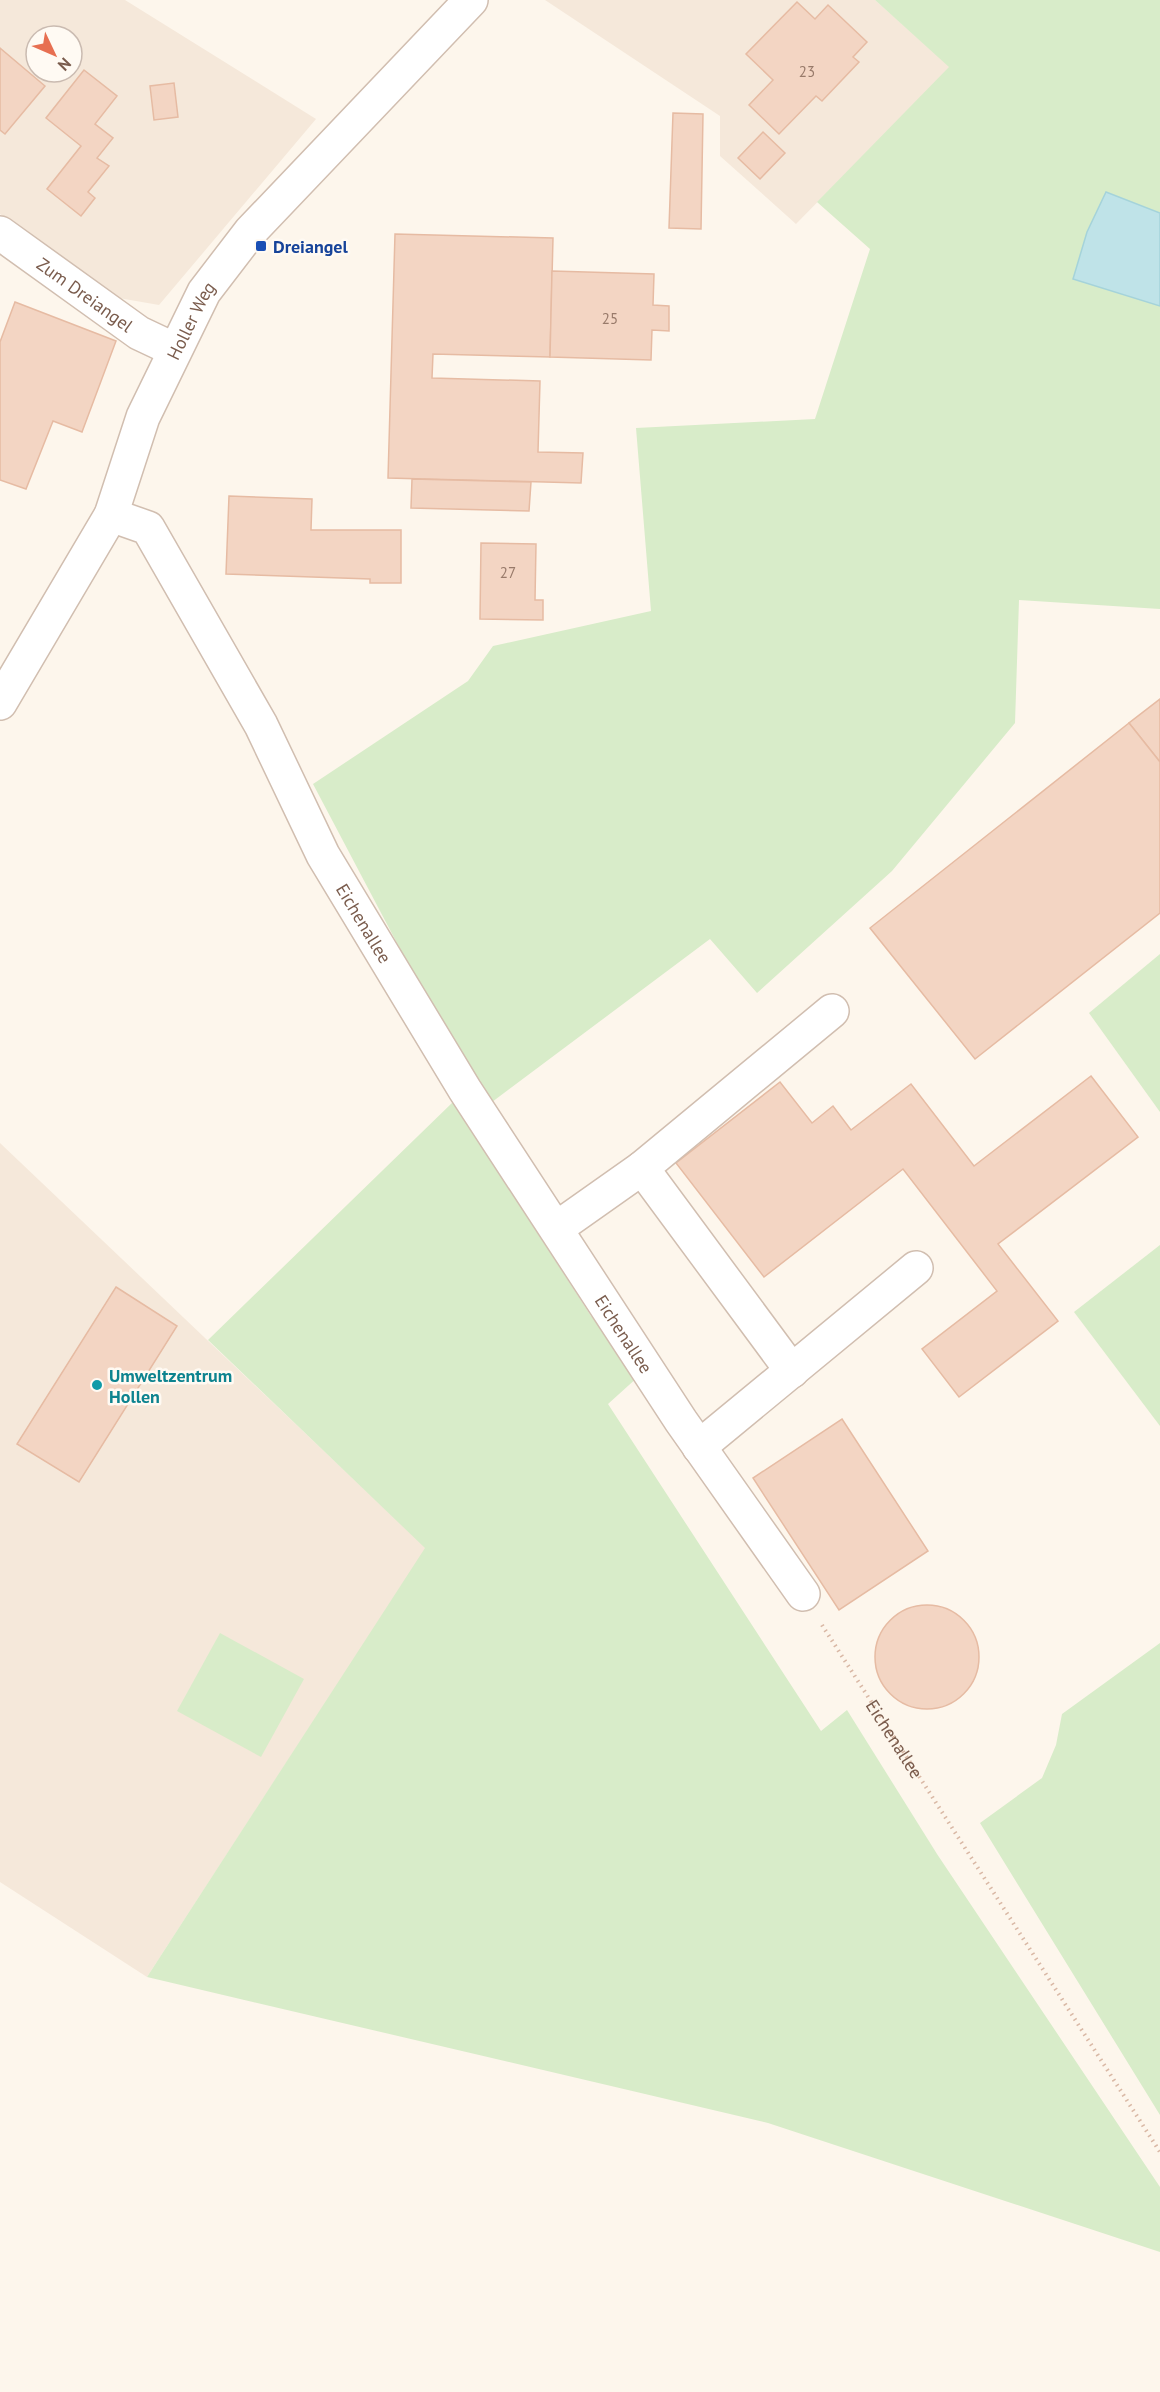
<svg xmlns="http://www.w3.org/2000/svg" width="1160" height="2392" viewBox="0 0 1160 2392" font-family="'PT Sans',sans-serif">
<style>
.residential{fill:#f5e8da;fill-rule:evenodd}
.green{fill:#d8ecc9}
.water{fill:#bfe3e8;stroke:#a5d3da;stroke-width:1.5}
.building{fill:#f3d5c3;stroke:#e6bba3;stroke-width:1.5}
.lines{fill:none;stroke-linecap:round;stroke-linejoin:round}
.minor-casing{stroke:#d1beb0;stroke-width:36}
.path{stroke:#d9b8a5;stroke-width:4;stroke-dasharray:1.5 4.5;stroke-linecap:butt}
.minor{stroke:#fff;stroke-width:33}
.transit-dot{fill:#1a4fb4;stroke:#fffaf3;stroke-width:2}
.culture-dot{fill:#0f9aa8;stroke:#fffaf3;stroke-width:2}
.labels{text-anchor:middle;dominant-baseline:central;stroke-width:5;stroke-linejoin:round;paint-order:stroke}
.number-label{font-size:15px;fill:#987a6a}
.transit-label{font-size:18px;font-weight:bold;fill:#164399;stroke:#fffaf3;text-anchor:start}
.street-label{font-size:18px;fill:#7a5c4d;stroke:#fffaf3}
.culture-label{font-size:18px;font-weight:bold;fill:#0d838f;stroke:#fffaf3;text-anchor:start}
</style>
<rect width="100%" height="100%" fill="#fdf6ec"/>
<g class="residential">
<path d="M 0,0 L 125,0 L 316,119 L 159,305 L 113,297 L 0,214 ZM 36,36 L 72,36 L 72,72 L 36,72 Z"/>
<path d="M 545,0 L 875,0 L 950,67 L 796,224 L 720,156 L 720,116 Z"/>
<path d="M 0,1143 L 426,1548 L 147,1977 L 0,1882 Z"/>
</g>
<g class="green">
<path d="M 875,0 L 1160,0 L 1160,213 L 1106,192 L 1074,279 L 1160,306 L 1160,609 L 1019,600 L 1015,723 L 892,871 L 757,993 L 710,939 L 484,1108 L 313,784 L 468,681 L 493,646 L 651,611 L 636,428 L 815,419 L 870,249 L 817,202 L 949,67 Z"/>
<path d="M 1160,954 L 1160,1112 L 1089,1013 Z"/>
<path d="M 453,1102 L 591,1316 L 639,1376 L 608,1404 L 821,1731 L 847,1710 L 937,1854 L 1160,2187 L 1160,2252 L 768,2123 L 147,1977 L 425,1548 L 208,1340 Z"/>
<path d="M 1160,1245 L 1160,1426 L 1074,1312 Z"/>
<path d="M 220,1633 L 304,1679 L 261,1757 L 177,1711 Z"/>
<path d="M 1160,1643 L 1160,2115 L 980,1823 L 1042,1778 L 1056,1745 L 1062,1714 Z"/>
</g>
<path class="water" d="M 1106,192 L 1160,213 L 1160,306 L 1073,279 L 1087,232 Z"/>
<g class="building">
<path d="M 797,2 L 815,19 L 828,5 L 867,42 L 853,57 L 859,62 L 822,101 L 816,96 L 779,134 L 749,105 L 773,80 L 746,54 Z"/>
<path d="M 0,48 L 45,86 L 5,134 L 0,130 Z"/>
<path d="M 84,70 L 117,96 L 95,124 L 113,138 L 97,158 L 109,166 L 88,192 L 95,198 L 81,216 L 47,189 L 81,146 L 46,118 Z"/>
<path d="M 174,83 L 178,117 L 154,120 L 150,86 Z"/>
<path d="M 673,113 L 703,114 L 701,229 L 669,228 Z"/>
<path d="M 763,132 L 785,153 L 760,179 L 738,158 Z"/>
<path d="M 395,234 L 553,238 L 550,357 L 433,354 L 432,378 L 540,381 L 538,452 L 583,453 L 581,483 L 388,478 Z"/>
<path d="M 552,271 L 654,274 L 653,305 L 669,306 L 669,331 L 652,330 L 651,360 L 550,357 Z"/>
<path d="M 15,302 L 116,341 L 82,432 L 53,421 L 26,489 L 0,480 L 0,342 Z"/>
<path d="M 412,479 L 531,482 L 529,511 L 411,508 Z"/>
<path d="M 229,496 L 312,499 L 311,530 L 401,530 L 401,583 L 370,583 L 370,579 L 226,574 Z"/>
<path d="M 481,543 L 536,544 L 535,600 L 543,600 L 543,620 L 480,619 Z"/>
<path d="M 1160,699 L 1160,762 L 1129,723 Z"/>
<path d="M 1129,723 L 1160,762 L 1160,913 L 975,1059 L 870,928 Z"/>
<path d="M 1091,1076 L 1138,1137 L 998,1244 L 1058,1321 L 959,1397 L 922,1349 L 997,1291 L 903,1169 L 764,1277 L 676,1163 L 780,1082 L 812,1123 L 833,1106 L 851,1130 L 911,1084 L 974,1166 Z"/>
<path d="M 116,1287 L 177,1326 L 79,1482 L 17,1444 Z"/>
<path d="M 842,1419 L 928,1551 L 839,1610 L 753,1478 Z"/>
<circle cx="927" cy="1657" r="52"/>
</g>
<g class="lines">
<defs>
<g id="minor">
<path id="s2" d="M 0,233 L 139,333 L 175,350"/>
<path id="s3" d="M 111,515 L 148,528 L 261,725 L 323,855 L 465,1090 L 681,1421 L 803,1594"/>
<path id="s4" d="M 0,703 L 111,515 L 143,417 L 204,292 L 250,232 L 471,0"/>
<path d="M 557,1228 L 642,1168"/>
<path d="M 792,1371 L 642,1168 L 832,1011"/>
<path d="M 699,1447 L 916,1268"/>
</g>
</defs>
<use href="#minor" class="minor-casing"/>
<path class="path" id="s1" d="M 822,1625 L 1160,2152"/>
<use href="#minor" class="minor"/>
</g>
<rect class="transit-dot" x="255" y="240" width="12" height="12" rx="3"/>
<circle class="culture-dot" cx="97" cy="1385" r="6"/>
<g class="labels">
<g class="number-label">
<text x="807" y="71">23</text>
<text x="610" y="318">25</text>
<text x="508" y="572">27</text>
</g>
<g class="transit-label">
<text x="273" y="246">Dreiangel</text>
</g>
<g class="street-label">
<text stroke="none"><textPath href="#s2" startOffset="105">Zum Dreiangel</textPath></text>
<text stroke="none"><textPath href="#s4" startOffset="429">Holler Weg</textPath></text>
<text stroke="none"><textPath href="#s3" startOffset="490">Eichenallee</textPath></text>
<text stroke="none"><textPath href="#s3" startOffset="976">Eichenallee</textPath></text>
<text stroke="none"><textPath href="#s1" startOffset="135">Eichenallee</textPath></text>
</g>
<g class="culture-label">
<text x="109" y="1375">Umweltzentrum<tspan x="109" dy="21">Hollen</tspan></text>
</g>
</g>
<g transform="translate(54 54) rotate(134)"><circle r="28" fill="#fffaf3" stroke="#cabbb1" stroke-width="1.5"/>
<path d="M0-4.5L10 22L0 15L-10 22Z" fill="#e76f51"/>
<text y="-9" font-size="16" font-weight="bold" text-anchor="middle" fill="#7a5c4d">N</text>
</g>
</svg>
